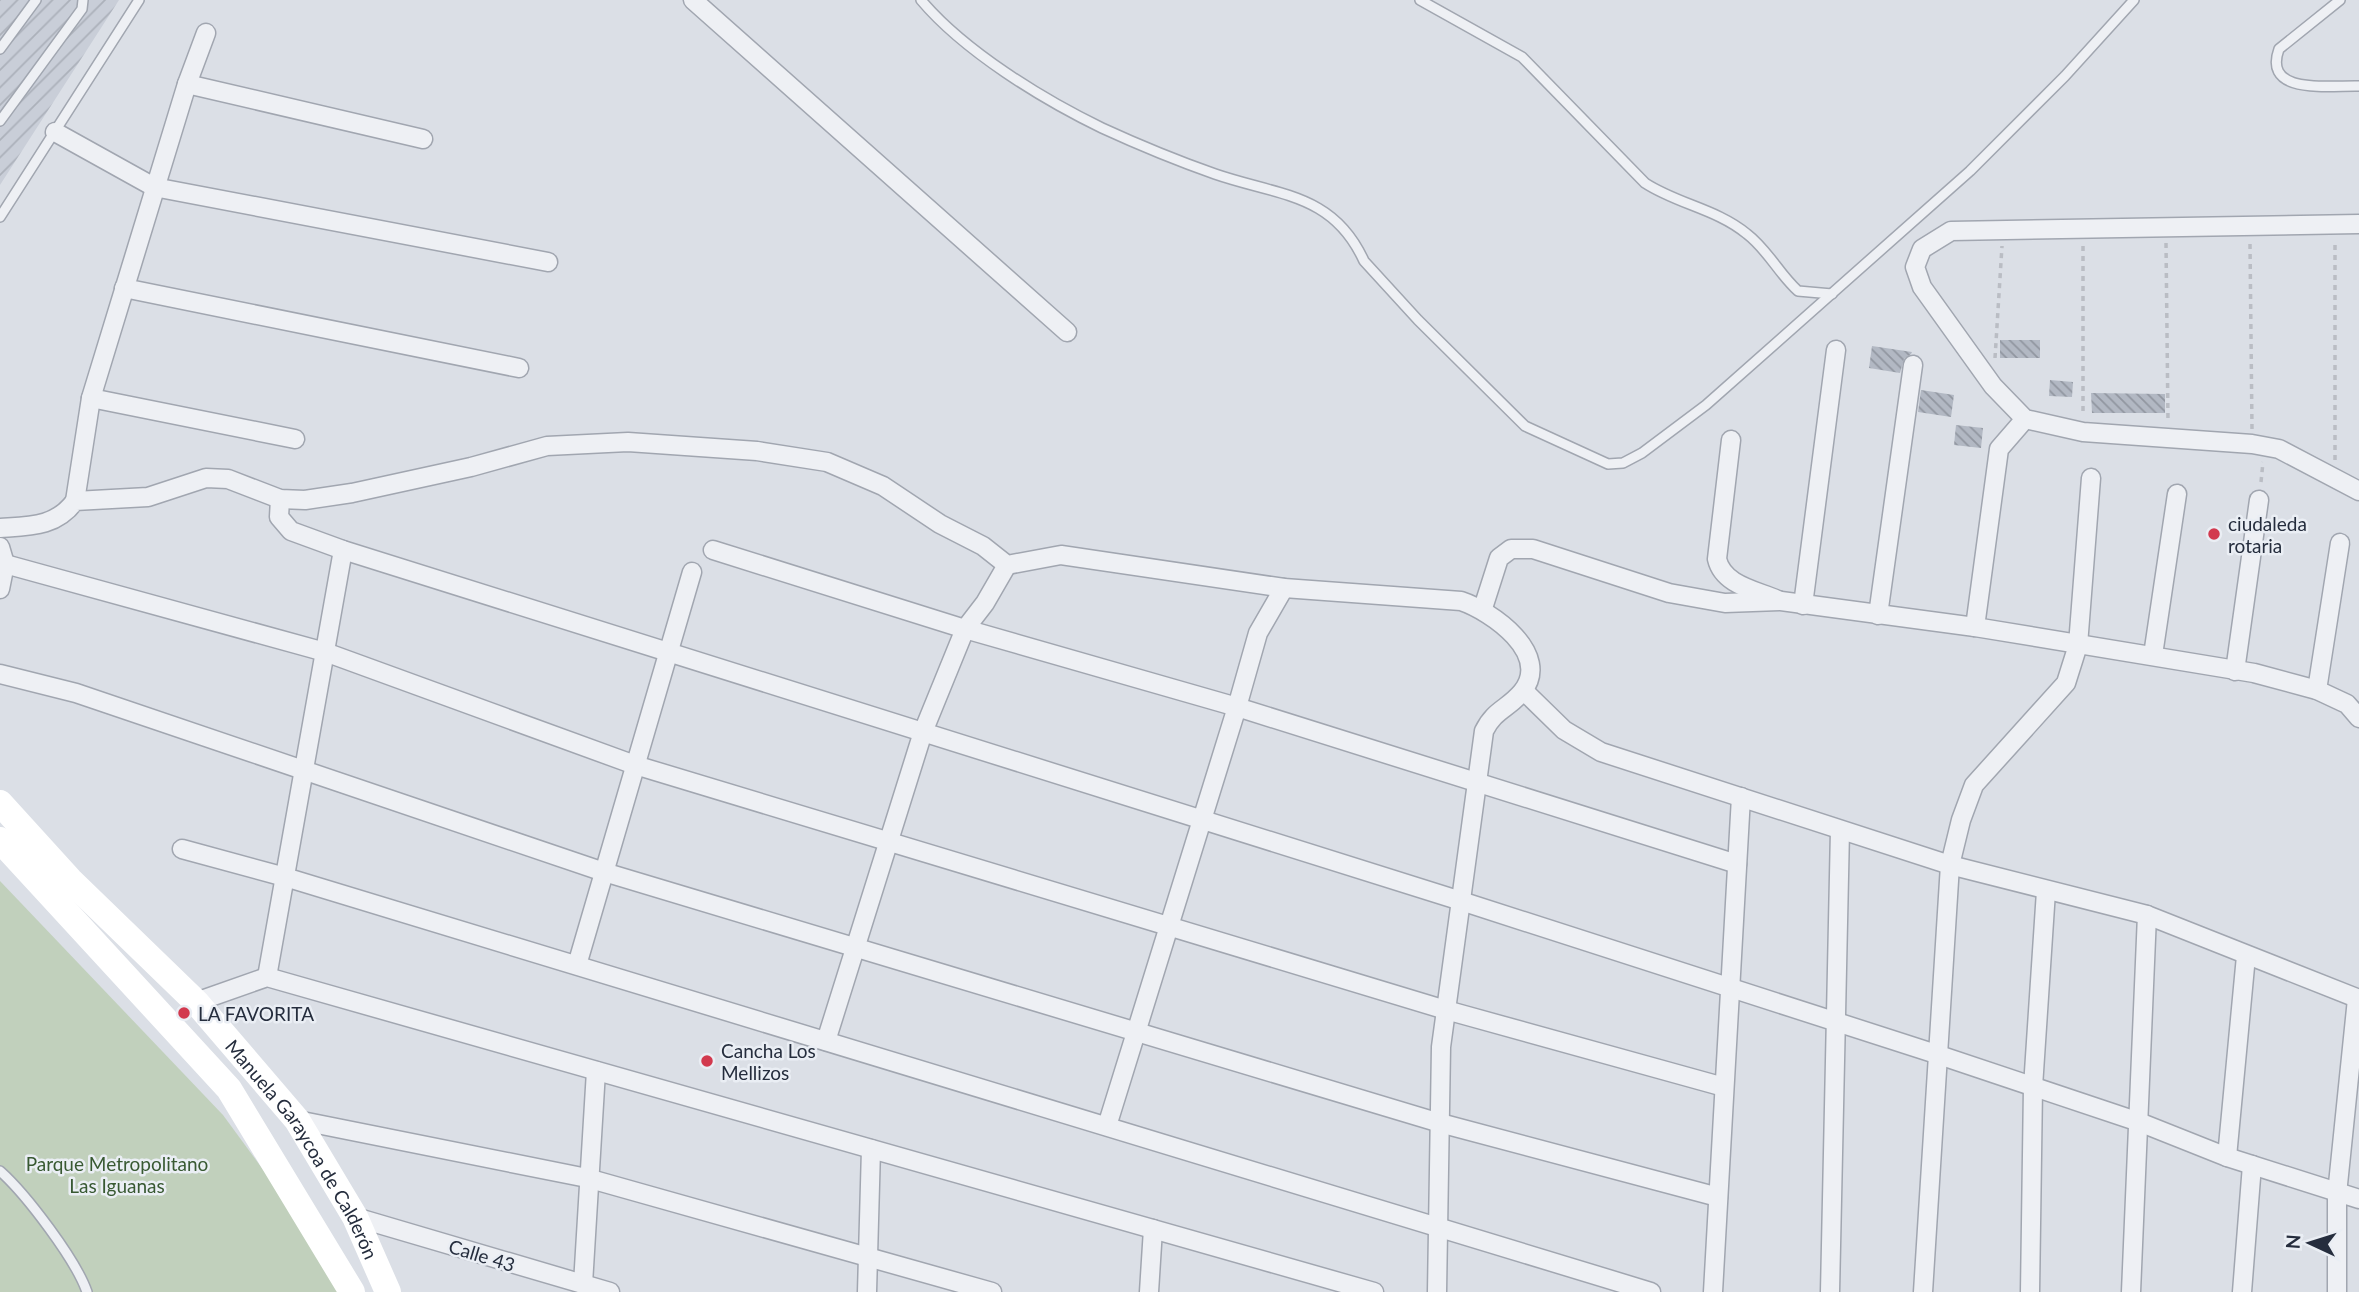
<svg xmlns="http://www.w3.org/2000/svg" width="2359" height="1292" viewBox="0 0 2359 1292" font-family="Lato,sans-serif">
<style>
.industrial{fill:url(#industrial-furrows)}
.park{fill:#c1d0bc}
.building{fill:url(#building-back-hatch)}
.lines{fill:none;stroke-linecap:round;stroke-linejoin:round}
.lane-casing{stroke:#a1a6b0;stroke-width:12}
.street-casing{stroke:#a1a6b0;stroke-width:21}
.path{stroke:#babdc4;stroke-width:3.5;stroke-dasharray:5 5;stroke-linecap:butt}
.lane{stroke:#eef0f4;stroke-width:9}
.street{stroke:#eef0f4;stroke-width:18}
.secondary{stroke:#fff;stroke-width:26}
.poi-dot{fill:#d2394e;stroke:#eaeef4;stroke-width:2.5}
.labels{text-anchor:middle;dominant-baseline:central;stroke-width:5;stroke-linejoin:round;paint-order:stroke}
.poi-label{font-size:19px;fill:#252d3d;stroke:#eaeef4;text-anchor:start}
.street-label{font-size:19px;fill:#252d3d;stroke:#eaeef4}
.park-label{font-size:19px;fill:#385932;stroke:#eaeef4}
</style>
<defs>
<pattern id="industrial-furrows" width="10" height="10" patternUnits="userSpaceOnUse" patternTransform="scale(1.75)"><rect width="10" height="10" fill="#c9ced8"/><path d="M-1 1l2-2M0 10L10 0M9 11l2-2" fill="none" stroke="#acb1ba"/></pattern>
<pattern id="building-back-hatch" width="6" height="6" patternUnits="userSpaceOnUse" patternTransform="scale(1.75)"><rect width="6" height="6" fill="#b2b8c3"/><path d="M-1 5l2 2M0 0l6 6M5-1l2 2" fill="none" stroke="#9196a0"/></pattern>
</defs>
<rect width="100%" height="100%" fill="#dbdfe6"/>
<path class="industrial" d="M 0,0 L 119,0 L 0,185 Z"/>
<path class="park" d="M 0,881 L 223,1115 L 314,1239 L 344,1292 L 0,1292 Z"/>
<g class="building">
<rect x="2000" y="340" width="40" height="18"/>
<path d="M 1872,346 L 1912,352 L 1911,354 L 1904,359 L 1900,373 L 1869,368 Z"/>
<path d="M 2050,380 L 2073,382 L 2072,397 L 2049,396 Z"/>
<path d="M 1921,390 L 1954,395 L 1951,417 L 1918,412 Z"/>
<path d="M 2091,393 L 2165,394 L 2165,413 L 2092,413 Z"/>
<path d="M 1956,425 L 1983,428 L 1981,448 L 1954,445 Z"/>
</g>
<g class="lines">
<defs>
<g id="lane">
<path d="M 921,0 C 964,51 1042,99 1102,128 C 1139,145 1178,161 1215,174 C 1279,196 1333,193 1364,261 L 1418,320 L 1525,426 L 1608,464 L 1623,463 L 1642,453 L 1706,405 L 1970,171 L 2065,76 L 2134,0"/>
<path d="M 1420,0 L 1522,57 L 1645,183 C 1677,204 1717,209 1747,234 C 1768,250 1779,274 1798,291 L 1832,294"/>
<path d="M 2340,0 L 2279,49 C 2262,96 2331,85 2359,86"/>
<path d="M 0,49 L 36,0"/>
<path d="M 0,121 L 82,9 L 83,0"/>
<path d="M 0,217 L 139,0"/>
<path d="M 0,1171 C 26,1194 76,1260 87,1292"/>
</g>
<g id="street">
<path d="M 693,0 L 1067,332"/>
<path d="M 187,84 L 423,139"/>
<path d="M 55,132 L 154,187 L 548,262"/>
<path d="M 2359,224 L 1951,231 L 1922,249 L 1915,267 L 1922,287 L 1993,386 L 2025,419 L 2083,432 L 2252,444 L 2279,449 L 2359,491"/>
<path d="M 124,288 L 519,368"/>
<path d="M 91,398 L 295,439"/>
<path d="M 1731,440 L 1717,559 C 1723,585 1755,590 1778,600"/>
<path d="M 280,499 L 279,517 L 291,531 L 343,550 L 1461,901 L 1936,1054 L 2139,1122 L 2227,1157 L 2359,1199"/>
<path d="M 75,501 L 91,398 L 187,84 L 206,33"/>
<path d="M 0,528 C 30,526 56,527 75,501 L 148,497 L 206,478 L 228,479 L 280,499 L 305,500 L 352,493 L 471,467 L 547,446 L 628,442 L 757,451 L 827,462 L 883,486 L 940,524 L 983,546 L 1007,565 L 1061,555 L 1284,588 L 1461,601 C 1491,611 1553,654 1522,692 C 1508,709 1494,710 1484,731 L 1441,1047 L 1437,1292"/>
<path d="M 0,547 L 5,564 L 0,589"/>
<path d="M 713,550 L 965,629 L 1237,707 L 1737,864"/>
<path d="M 5,564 L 325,652 L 635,765 L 1446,1010 L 1724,1087"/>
<path d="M 1803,605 L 1836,350"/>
<path d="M 1483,608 L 1499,558 L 1511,549 L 1533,549 L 1669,593 L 1725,603 L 1781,601 L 1975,627 L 2254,673 L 2317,690 L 2347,704 L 2359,718"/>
<path d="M 1878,615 L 1913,365"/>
<path d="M 1975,627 L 1999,449 L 2025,419"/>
<path d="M 2153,655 L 2177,494"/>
<path d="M 2235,671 L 2259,500"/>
<path d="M 0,674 L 76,693 L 604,872 L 1440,1123 L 1718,1197"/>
<path d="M 2317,690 L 2340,543"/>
<path d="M 1524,691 L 1564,730 L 1601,752 L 1950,865 L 2147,915 L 2359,999"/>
<path d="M 182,849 L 285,877 L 1651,1292"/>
<path d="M 577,965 L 692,572"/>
<path d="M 267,977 L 343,550"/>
<path d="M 196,1002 L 267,977 L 1374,1292"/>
<path d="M 826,1041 L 923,732 L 965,629 L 985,603 L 1007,565"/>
<path d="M 297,1120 L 587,1178 L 992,1292"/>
<path d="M 1107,1126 L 1237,707 L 1258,633 L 1284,588"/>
<path d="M 2227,1157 L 2246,956"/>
<path d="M 355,1217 L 610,1292"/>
<path d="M 583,1284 L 596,1071"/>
<path d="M 867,1292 L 871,1149"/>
<path d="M 1149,1292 L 1153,1229"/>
<path d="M 1713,1292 L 1741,797"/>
<path d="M 1830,1292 L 1840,830"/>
<path d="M 1923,1292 L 1950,865 L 1961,820 L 1974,785 L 2066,683 L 2078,645 L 2091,478"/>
<path d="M 2030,1292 L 2033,1087 L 2046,891"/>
<path d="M 2131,1292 L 2147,915"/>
<path d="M 2242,1292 L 2252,1165"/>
<path d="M 2337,1292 L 2337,1194 L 2357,999"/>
</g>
</defs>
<use href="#lane" class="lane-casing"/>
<use href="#street" class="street-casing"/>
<g class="path">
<path d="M 2166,243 L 2168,421"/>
<path d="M 2250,244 L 2252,429"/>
<path d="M 2083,246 L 2083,416"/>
<path d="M 1995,358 L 2002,246"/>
<path d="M 2335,460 L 2335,240"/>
<path d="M 2261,482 L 2263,462"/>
</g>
<use href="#lane" class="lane"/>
<use href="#street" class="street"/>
<g class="secondary">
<path id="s1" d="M 0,803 L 70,880 L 196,1002 L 297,1120 L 355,1217 L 388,1292"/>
<path d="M 0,840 L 229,1089 L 352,1292"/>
</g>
</g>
<g class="poi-dot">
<circle cx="2214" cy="534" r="7"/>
<circle cx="184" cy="1013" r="7"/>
<circle cx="707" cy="1061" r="7"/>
</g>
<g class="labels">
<g class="poi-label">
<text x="2228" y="523">ciudaleda<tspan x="2228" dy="22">rotaria</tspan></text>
<text x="198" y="1013">LA FAVORITA</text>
<text x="721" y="1050">Cancha Los<tspan x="721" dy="22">Mellizos</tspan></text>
</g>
<g class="street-label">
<text stroke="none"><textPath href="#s1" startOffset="462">Manuela Garaycoa de Calderón</textPath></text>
<text transform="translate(482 1255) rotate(17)">Calle 43</text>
</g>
<g class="park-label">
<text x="117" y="1163">Parque Metropolitano<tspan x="117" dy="22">Las Iguanas</tspan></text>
</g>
</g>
<g transform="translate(2310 1243) rotate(274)" stroke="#eaeef4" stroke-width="5" paint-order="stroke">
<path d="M0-5L12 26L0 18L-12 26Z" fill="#252d3d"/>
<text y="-10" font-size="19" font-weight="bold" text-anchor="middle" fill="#252d3d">N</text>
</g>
</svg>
